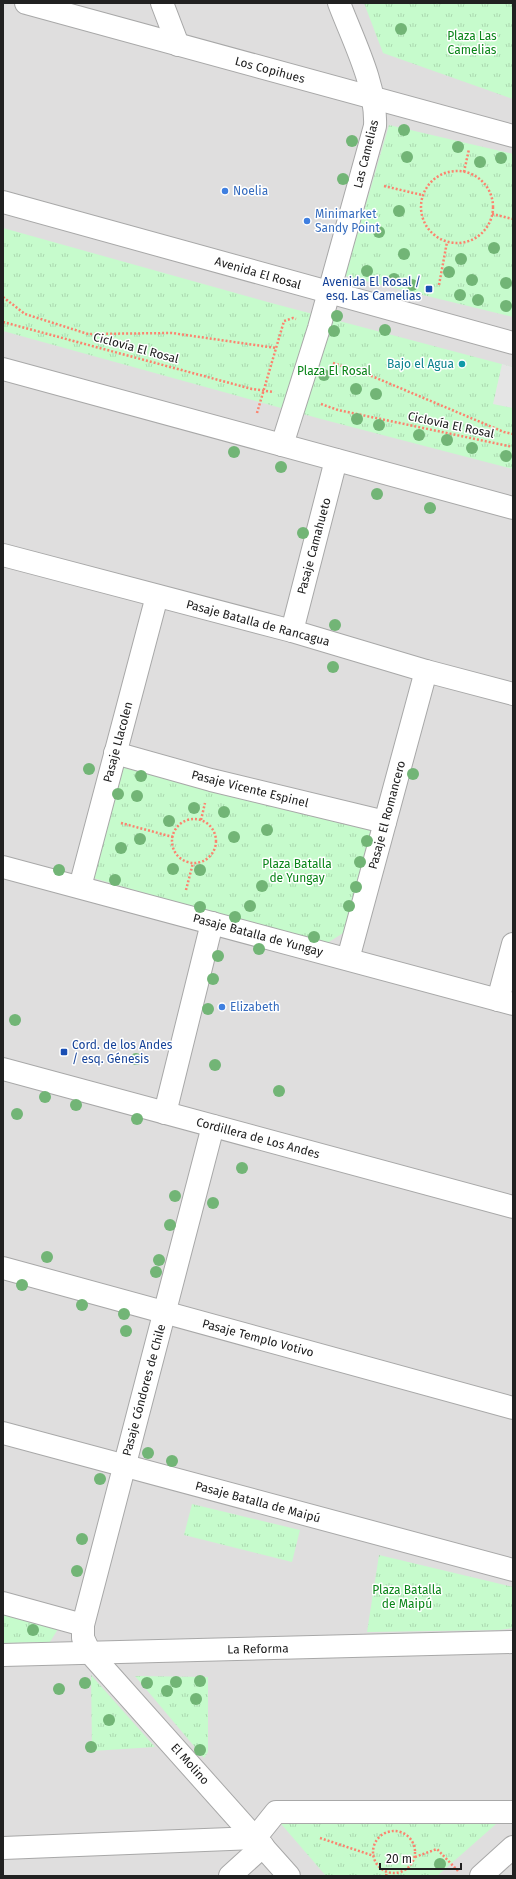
<svg xmlns="http://www.w3.org/2000/svg" width="516" height="1879" viewBox="0 0 516 1879" font-family="'Fira Sans',sans-serif">
<style>
.residential{fill:#dfdede}
.park{fill:url(#park-tufts)}
.parking{fill:#e5e5e5}
.lines{fill:none;stroke-linecap:round;stroke-linejoin:round}
.minor-casing{stroke:#a8a8a8;stroke-width:24}
.tertiary-casing{stroke:#a8a8a8;stroke-width:24}
.path{stroke:#fc836e;stroke-width:2.5;stroke-dasharray:2 2;stroke-linecap:butt}
.minor{stroke:#fff;stroke-width:22}
.tertiary{stroke:#fff;stroke-width:22}
.tree{fill:#72b576}
.shop-dot{fill:#3f7fe0;stroke:#fff;stroke-width:1.5}
.transit-dot{fill:#1a4fb4;stroke:#fff;stroke-width:1.5}
.culture-dot{fill:#0f9aa8;stroke:#fff;stroke-width:1.5}
.labels{text-anchor:middle;dominant-baseline:central;stroke-width:3;stroke-linejoin:round;paint-order:stroke}
.park-label{font-size:12px;fill:#0a8519;stroke:#fff}
.street-label{font-size:12px;fill:#212121;stroke:#fff}
.shop-label{font-size:12px;fill:#366cbe;stroke:#fff;text-anchor:start}
.transit-label{font-size:12px;fill:#164399;stroke:#fff;text-anchor:end}
.culture-label{font-size:12px;fill:#0d838f;stroke:#fff;text-anchor:end}
</style>
<defs>
<pattern id="park-tufts" width="24" height="20" patternUnits="userSpaceOnUse"><rect width="24" height="20" fill="#c6fbcc"/><path d="M3 7l-1-3M5 7V3M7 7l1-3M15 17l-1-3M17 17v-4M19 17l1-3" fill="none" stroke="#aad7af"/></pattern>
</defs>
<rect width="100%" height="100%" fill="#f2efe8"/>
<rect class="residential" x="3" y="3" width="510" height="1873"/>
<g class="park">
<path d="M 364,3 L 513,3 L 513,99 L 383,53 Z"/>
<path d="M 389,125 L 513,154 L 513,317 L 345,276 Z"/>
<path d="M 3,228 L 275,304 L 513,367 L 513,469 L 321,419 L 3,331 Z"/>
<path d="M 123,762 L 376,825 L 348,930 L 324,945 L 93,878 Z"/>
<path d="M 192,1504 L 300,1530 L 292,1562 L 184,1535 Z"/>
<path d="M 379,1555 L 513,1587 L 513,1628 L 499,1630 L 367,1632 Z"/>
<path d="M 3,1607 L 58,1629 L 50,1642 L 3,1643 Z"/>
<path d="M 91,1675 L 155,1747 L 92,1751 Z"/>
<path d="M 135,1676 L 208,1677 L 208,1752 L 204,1758 Z"/>
<path d="M 513,1809 L 437,1876 L 326,1876 L 276,1818 Z"/>
</g>
<path class="parking" d="M 502,364 L 513,367 L 513,408 L 493,404 Z"/>
<g class="lines">
<defs>
<g id="minor">
<path d="M 26,3 L 513,136"/>
<path d="M 162,3 L 178,45"/>
<path d="M 282,445 L 319,328 L 375,126 C 377,86 353,40 339,3"/>
<path d="M 3,555 L 292,631 L 426,671 L 513,694"/>
<path d="M 292,631 L 336,460"/>
<path d="M 115,753 L 211,780 L 385,822"/>
<path d="M 3,867 L 513,1004"/>
<path d="M 80,887 L 157,596"/>
<path d="M 348,959 L 426,671"/>
<path d="M 498,1000 L 513,944"/>
<path d="M 3,1069 L 513,1207"/>
<path d="M 165,1113 L 212,923"/>
<path d="M 213,1126 L 83,1625 L 83,1638 L 90,1653 L 289,1876"/>
<path d="M 3,1268 L 513,1408"/>
<path d="M 3,1433 L 513,1570"/>
<path d="M 3,1603 L 83,1625"/>
<path d="M 3,1655 L 513,1642"/>
<path d="M 3,1848 L 255,1838 L 276,1812 L 513,1812"/>
<path d="M 230,1876 L 263,1846"/>
<path d="M 481,1876 L 513,1847"/>
</g>
<g id="tertiary">
<path d="M 3,202 L 513,343"/>
<path d="M 3,369 L 513,508"/>
</g>
</defs>
<use href="#minor" class="minor-casing"/>
<use href="#tertiary" class="tertiary-casing"/>
<g class="path">
<circle cx="457" cy="207" r="36"/>
<path d="M 464,172 L 469,149"/>
<path d="M 384,186 L 422,195"/>
<path d="M 492,214 L 513,219"/>
<path d="M 439,285 L 447,242"/>
<path d="M 3,297 L 25,314 L 88,334 L 172,333 L 276,348"/>
<path d="M 3,322 L 252,389 L 274,392"/>
<path d="M 333,363 L 374,377 L 504,432 L 513,434"/>
<path d="M 321,404 L 338,410 L 513,447"/>
<path d="M 257,413 L 284,321 L 293,318 L 296,319"/>
<circle cx="194" cy="841" r="22"/>
<path d="M 201,820 L 205,803"/>
<path d="M 121,823 L 173,837"/>
<path d="M 186,890 L 193,863"/>
<circle cx="394" cy="1852" r="21"/>
<path d="M 320,1838 L 374,1856"/>
<path d="M 415,1857 L 437,1849 L 458,1871"/>
<path d="M 386,1876 L 387,1872"/>
</g>
<use href="#minor" class="minor"/>
<use href="#tertiary" class="tertiary"/>
</g>
<g class="tree">
<circle cx="401" cy="29" r="6"/>
<circle cx="404" cy="130" r="6"/>
<circle cx="352" cy="141" r="6"/>
<circle cx="458" cy="147" r="6"/>
<circle cx="407" cy="157" r="6"/>
<circle cx="501" cy="158" r="6"/>
<circle cx="480" cy="162" r="6"/>
<circle cx="343" cy="179" r="6"/>
<circle cx="399" cy="211" r="6"/>
<circle cx="379" cy="232" r="6"/>
<circle cx="494" cy="248" r="6"/>
<circle cx="404" cy="254" r="6"/>
<circle cx="461" cy="259" r="6"/>
<circle cx="367" cy="271" r="6"/>
<circle cx="449" cy="272" r="6"/>
<circle cx="394" cy="279" r="6"/>
<circle cx="472" cy="280" r="6"/>
<circle cx="506" cy="283" r="6"/>
<circle cx="412" cy="285" r="6"/>
<circle cx="460" cy="295" r="6"/>
<circle cx="478" cy="300" r="6"/>
<circle cx="506" cy="306" r="6"/>
<circle cx="337" cy="316" r="6"/>
<circle cx="385" cy="330" r="6"/>
<circle cx="334" cy="331" r="6"/>
<circle cx="324" cy="375" r="6"/>
<circle cx="356" cy="389" r="6"/>
<circle cx="376" cy="394" r="6"/>
<circle cx="357" cy="419" r="6"/>
<circle cx="379" cy="425" r="6"/>
<circle cx="419" cy="435" r="6"/>
<circle cx="447" cy="440" r="6"/>
<circle cx="472" cy="448" r="6"/>
<circle cx="234" cy="452" r="6"/>
<circle cx="506" cy="456" r="6"/>
<circle cx="281" cy="467" r="6"/>
<circle cx="377" cy="494" r="6"/>
<circle cx="430" cy="508" r="6"/>
<circle cx="303" cy="533" r="6"/>
<circle cx="335" cy="625" r="6"/>
<circle cx="333" cy="667" r="6"/>
<circle cx="89" cy="769" r="6"/>
<circle cx="413" cy="774" r="6"/>
<circle cx="141" cy="776" r="6"/>
<circle cx="118" cy="794" r="6"/>
<circle cx="137" cy="796" r="6"/>
<circle cx="194" cy="808" r="6"/>
<circle cx="224" cy="812" r="6"/>
<circle cx="169" cy="821" r="6"/>
<circle cx="267" cy="830" r="6"/>
<circle cx="234" cy="837" r="6"/>
<circle cx="140" cy="839" r="6"/>
<circle cx="367" cy="841" r="6"/>
<circle cx="121" cy="848" r="6"/>
<circle cx="360" cy="862" r="6"/>
<circle cx="173" cy="869" r="6"/>
<circle cx="59" cy="870" r="6"/>
<circle cx="200" cy="870" r="6"/>
<circle cx="115" cy="880" r="6"/>
<circle cx="262" cy="886" r="6"/>
<circle cx="356" cy="887" r="6"/>
<circle cx="250" cy="906" r="6"/>
<circle cx="349" cy="906" r="6"/>
<circle cx="200" cy="907" r="6"/>
<circle cx="235" cy="917" r="6"/>
<circle cx="314" cy="937" r="6"/>
<circle cx="259" cy="949" r="6"/>
<circle cx="218" cy="956" r="6"/>
<circle cx="213" cy="979" r="6"/>
<circle cx="208" cy="1009" r="6"/>
<circle cx="15" cy="1020" r="6"/>
<circle cx="136" cy="1059" r="6"/>
<circle cx="215" cy="1065" r="6"/>
<circle cx="279" cy="1091" r="6"/>
<circle cx="45" cy="1097" r="6"/>
<circle cx="76" cy="1105" r="6"/>
<circle cx="17" cy="1114" r="6"/>
<circle cx="137" cy="1119" r="6"/>
<circle cx="242" cy="1168" r="6"/>
<circle cx="175" cy="1196" r="6"/>
<circle cx="213" cy="1203" r="6"/>
<circle cx="170" cy="1225" r="6"/>
<circle cx="47" cy="1257" r="6"/>
<circle cx="159" cy="1260" r="6"/>
<circle cx="156" cy="1272" r="6"/>
<circle cx="22" cy="1285" r="6"/>
<circle cx="82" cy="1305" r="6"/>
<circle cx="124" cy="1314" r="6"/>
<circle cx="126" cy="1331" r="6"/>
<circle cx="148" cy="1453" r="6"/>
<circle cx="172" cy="1461" r="6"/>
<circle cx="100" cy="1479" r="6"/>
<circle cx="82" cy="1539" r="6"/>
<circle cx="77" cy="1571" r="6"/>
<circle cx="33" cy="1630" r="6"/>
<circle cx="200" cy="1681" r="6"/>
<circle cx="176" cy="1682" r="6"/>
<circle cx="85" cy="1683" r="6"/>
<circle cx="147" cy="1683" r="6"/>
<circle cx="59" cy="1689" r="6"/>
<circle cx="167" cy="1691" r="6"/>
<circle cx="196" cy="1699" r="6"/>
<circle cx="109" cy="1720" r="6"/>
<circle cx="91" cy="1747" r="6"/>
<circle cx="200" cy="1750" r="6"/>
<circle cx="440" cy="1864" r="6"/>
</g>
<g class="shop-dot">
<circle cx="225" cy="191" r="4"/>
<circle cx="307" cy="221" r="4"/>
<circle cx="222" cy="1007" r="4"/>
</g>
<g class="transit-dot">
<rect x="425" y="285" width="8" height="8" rx="2"/>
<rect x="60" y="1048" width="8" height="8" rx="2"/>
</g>
<circle class="culture-dot" cx="462" cy="364" r="4"/>
<g class="labels">
<g class="park-label">
<text x="472" y="36">Plaza Las<tspan x="472" dy="14">Camelias</tspan></text>
<text x="334" y="371">Plaza El Rosal</text>
<text x="297" y="864">Plaza Batalla<tspan x="297" dy="14">de Yungay</tspan></text>
<text x="407" y="1590">Plaza Batalla<tspan x="407" dy="14">de Maipú</tspan></text>
</g>
<g class="street-label">
<text transform="translate(270 70) rotate(15)">Los Copihues</text>
<text transform="translate(366 154) rotate(-76)">Las Camelias</text>
<text transform="translate(258 273) rotate(16)">Avenida El Rosal</text>
<text transform="translate(136 348) rotate(15)">Ciclovía El Rosal</text>
<text transform="translate(451 425) rotate(12)">Ciclovía El Rosal</text>
<text transform="translate(314 546) rotate(-75)">Pasaje Camahueto</text>
<text transform="translate(258 623) rotate(15)">Pasaje Batalla de Rancagua</text>
<text transform="translate(118 742) rotate(-75)">Pasaje Llacolen</text>
<text transform="translate(250 789) rotate(14)">Pasaje Vicente Espinel</text>
<text transform="translate(387 815) rotate(-75)">Pasaje El Romancero</text>
<text transform="translate(258 935) rotate(15)">Pasaje Batalla de Yungay</text>
<text transform="translate(258 1138) rotate(15)">Cordillera de Los Andes</text>
<text transform="translate(258 1338) rotate(15)">Pasaje Templo Votivo</text>
<text transform="translate(144 1390) rotate(-75)">Pasaje Cóndores de Chile</text>
<text transform="translate(258 1502) rotate(15)">Pasaje Batalla de Maipú</text>
<text transform="translate(258 1649) rotate(-1)">La Reforma</text>
<text transform="translate(190 1764) rotate(48)">El Molino</text>
</g>
<g class="shop-label">
<text x="233" y="191">Noelia</text>
<text x="315" y="214">Minimarket<tspan x="315" dy="14">Sandy Point</tspan></text>
<text x="230" y="1007">Elizabeth</text>
</g>
<g class="transit-label">
<text x="421" y="282">Avenida El Rosal /<tspan x="421" dy="14">esq. Las Camelias</tspan></text>
<text x="72" y="1045" text-anchor="start">Cord. de los Andes<tspan x="72" dy="14">/ esq. Génesis</tspan></text>
</g>
<g class="culture-label">
<text x="454" y="364">Bajo el Agua</text>
</g>
</g>
<rect width="516" height="1879" fill="none" stroke="#212121" stroke-width="8"/>
<path d="M380 1863v6h81v-6" fill="none" stroke="#212121" stroke-width="2"/>
<text x="386" y="1863" font-size="12" fill="#212121" stroke="#ffffff" stroke-width="3" paint-order="stroke">20 m</text>
</svg>
